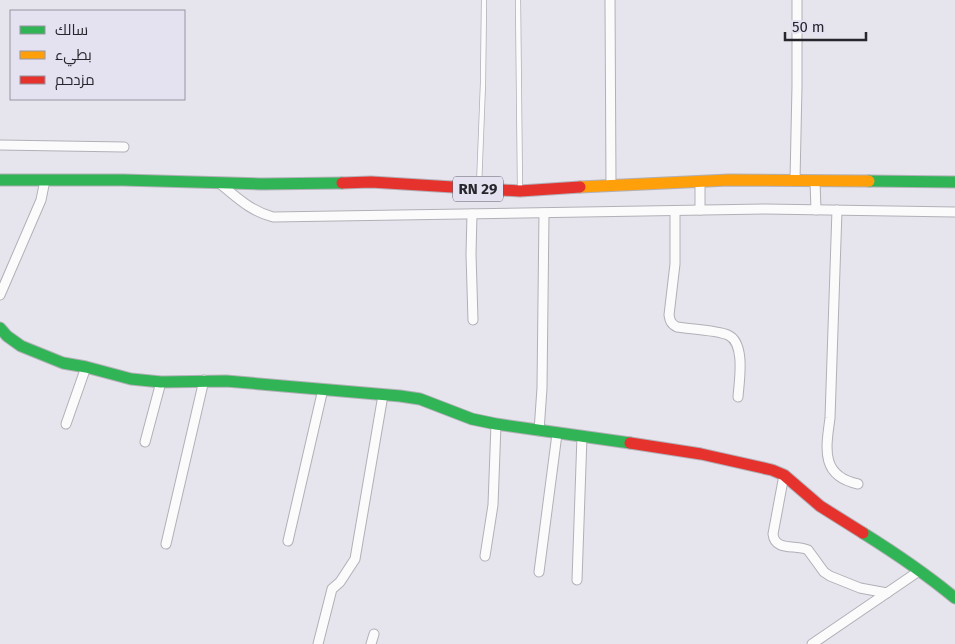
<svg xmlns="http://www.w3.org/2000/svg" width="955" height="644" viewBox="0 0 955 644" font-family="'Fira Sans',Cairo,sans-serif">
<style>
.lines{fill:none;stroke-linecap:round;stroke-linejoin:round}
.lane-casing{stroke:#b2b0b7;stroke-width:6}
.street-casing{stroke:#b2b0b7;stroke-width:11}
.fast-casing{stroke:#b2b0b7;stroke-width:13}
.slow-casing{stroke:#b2b0b7;stroke-width:13}
.jam-casing{stroke:#b2b0b7;stroke-width:13}
.lane{stroke:#fbfbfc;stroke-width:4.5}
.street{stroke:#fbfbfc;stroke-width:9}
.fast{stroke:#30b455;stroke-width:11}
.slow{stroke:#ff9f0a;stroke-width:11}
.jam{stroke:#e5322d;stroke-width:11}
.labels{text-anchor:middle;dominant-baseline:central;stroke-width:5;stroke-linejoin:round;paint-order:stroke}
.shield{fill:#e4e1f0;stroke:#605e67;stroke-width:1}
.shield-label{font-size:15px;font-weight:bold;fill:#27262c}
</style>
<rect width="100%" height="100%" fill="#e6e4ec"/>
<g class="lines">
<defs>
<g id="lane">
<path d="M 518,0 L 520,189"/>
<path d="M 479,186 L 483,83 L 484,0"/>
</g>
<g id="street">
<path d="M 610,0 L 611,185"/>
<path d="M 0,145 L 124,147"/>
<path d="M 795,180 L 797,86 L 797,0"/>
<path d="M 815,181 L 816,210"/>
<path d="M 219,183 C 237,197 250,211 273,217 L 765,209 L 955,212"/>
<path d="M 700,210 L 700,182"/>
<path d="M 837,210 L 830,418 C 826,448 820,476 858,484"/>
<path d="M 675,211 L 675,264 L 669,315 C 670,321 671,324 677,327 C 690,329 717,330 728,335 C 746,343 739,382 738,397"/>
<path d="M 472,214 L 471,254 L 473,320"/>
<path d="M 0,295 L 41,200 L 45,180"/>
<path d="M 66,424 L 86,367"/>
<path d="M 539,431 L 542,388 L 544,213"/>
<path d="M 145,442 L 161,382"/>
<path d="M 784,475 L 773,534 C 775,552 796,544 808,550 L 824,572 L 830,576 L 860,588 L 887,593"/>
<path d="M 288,541 L 323,389"/>
<path d="M 166,544 L 204,380"/>
<path d="M 485,556 L 493,505 L 496,424"/>
<path d="M 539,572 L 557,434"/>
<path d="M 577,580 L 582,436"/>
<path d="M 318,644 L 332,589 L 340,582 L 355,559 L 383,395"/>
<path d="M 371,644 L 374,634"/>
<path d="M 812,644 L 919,571"/>
</g>
<g id="fast">
<path d="M 0,180 L 123,180 L 261,184 L 342,183"/>
<path d="M 869,181 L 955,182"/>
<path d="M 0,328 L 7,336 L 21,346 L 63,363 L 86,367 L 131,379 L 161,382 L 226,381 L 400,396 L 420,399 L 472,419 L 496,424 L 630,443"/>
<path d="M 863,533 C 895,553 926,574 955,598"/>
</g>
<path id="slow" d="M 580,187 L 729,180 L 869,181"/>
<g id="jam">
<path d="M 342,183 L 371,182 L 520,191 L 580,187"/>
<path d="M 630,443 L 701,454 L 772,470 L 784,475 L 820,506 L 863,533"/>
</g>
</defs>
<use href="#lane" class="lane-casing"/>
<use href="#street" class="street-casing"/>
<use href="#fast" class="fast-casing"/>
<use href="#slow" class="slow-casing"/>
<use href="#jam" class="jam-casing"/>
<use href="#lane" class="lane"/>
<use href="#street" class="street"/>
<use href="#fast" class="fast"/>
<use href="#slow" class="slow"/>
<use href="#jam" class="jam"/>
</g>
<g class="labels">
<rect class="shield" x="453" y="176.5" width="50" height="25" rx="4"/>
<g class="shield-label">
<text x="478" y="189">RN 29</text>
</g>
</g>
<rect x="10" y="10" width="175" height="90" fill="#e4e1f0" stroke="#9896a2"/>
<rect x="20" y="26" width="25" height="8" fill="#30b455" stroke="#9896a2"/>
<text x="55" y="35" font-size="15" fill="#27262c">سالك</text>
<rect x="20" y="51" width="25" height="8" fill="#ff9f0a" stroke="#9896a2"/>
<text x="55" y="60" font-size="15" fill="#27262c">بطيء</text>
<rect x="20" y="76" width="25" height="8" fill="#e5322d" stroke="#9896a2"/>
<text x="55" y="85" font-size="15" fill="#27262c">مزدحم</text>
<path d="M785 32v8h81v-8" fill="none" stroke="#27262c" stroke-width="2.5"/>
<text x="792" y="32" font-size="15" fill="#27262c" stroke="#e4e1f0" stroke-width="4" paint-order="stroke">50 m</text>
</svg>
